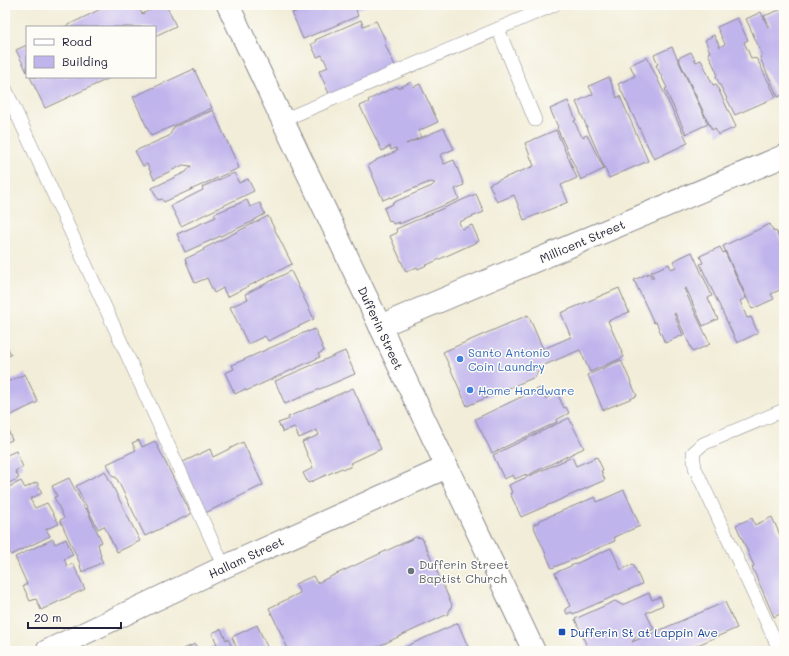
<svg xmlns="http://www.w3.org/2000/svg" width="789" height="656" viewBox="0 0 789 656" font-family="Mali,sans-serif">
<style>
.building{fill:#c0b4ec}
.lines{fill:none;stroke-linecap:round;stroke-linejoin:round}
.lane-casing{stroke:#8a888a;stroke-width:14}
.street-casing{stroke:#8a888a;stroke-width:24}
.secondary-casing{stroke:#8a888a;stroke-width:24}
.lane{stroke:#fff;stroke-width:13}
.street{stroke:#fff;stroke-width:22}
.secondary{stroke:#fff;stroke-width:22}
.shop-dot{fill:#3f7fe0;stroke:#fdfcf7;stroke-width:1.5}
.worship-dot{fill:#6b7280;stroke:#fdfcf7;stroke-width:1.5}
.transit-dot{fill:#1a4fb4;stroke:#fdfcf7;stroke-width:1.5}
.labels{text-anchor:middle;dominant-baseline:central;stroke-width:3;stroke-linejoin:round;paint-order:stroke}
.street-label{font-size:12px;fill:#22223b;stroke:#fdfcf7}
.shop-label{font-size:12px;fill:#366cbe;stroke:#fdfcf7;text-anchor:start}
.worship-label{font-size:12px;fill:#5b616d;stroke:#fdfcf7;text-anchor:start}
.transit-label{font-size:12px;fill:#164399;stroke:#fdfcf7;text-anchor:start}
</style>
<rect width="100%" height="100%" fill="#fdfcf7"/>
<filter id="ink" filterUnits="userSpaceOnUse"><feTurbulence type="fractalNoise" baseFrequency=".025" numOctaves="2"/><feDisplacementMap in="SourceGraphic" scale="8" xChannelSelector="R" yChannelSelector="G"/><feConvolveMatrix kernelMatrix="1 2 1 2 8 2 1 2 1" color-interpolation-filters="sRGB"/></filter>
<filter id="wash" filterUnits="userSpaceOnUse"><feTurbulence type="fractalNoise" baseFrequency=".012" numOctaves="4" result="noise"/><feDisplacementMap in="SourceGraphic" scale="16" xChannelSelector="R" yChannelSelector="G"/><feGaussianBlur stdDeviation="0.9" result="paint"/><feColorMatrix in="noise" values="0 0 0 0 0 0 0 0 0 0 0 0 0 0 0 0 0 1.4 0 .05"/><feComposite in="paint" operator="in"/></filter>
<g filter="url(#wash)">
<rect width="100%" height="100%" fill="#f2edd8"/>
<g id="blocks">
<g class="building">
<path d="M 109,5 L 138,5 L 142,14 L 160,5 L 166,5 L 176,26 L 155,36 L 155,27 L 64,27 Z"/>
<path d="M 289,5 L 368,5 L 356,10 L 358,16 L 303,39 L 292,13 L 301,10 L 300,8 L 292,12 Z"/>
<path d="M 782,9 L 784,15 L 784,94 L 778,97 L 760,58 L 762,54 L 746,19 L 761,12 L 768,27 L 770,26 L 764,16 Z"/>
<path d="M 737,18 L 748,40 L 744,42 L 751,58 L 757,59 L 776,97 L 735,115 L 716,77 L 717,73 L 708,53 L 710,52 L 705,40 L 714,35 L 720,47 L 725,44 L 717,27 Z"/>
<path d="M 361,20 L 363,26 L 376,21 L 386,41 L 384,42 L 396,68 L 330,96 L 319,71 L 328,67 L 322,55 L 317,57 L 311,44 L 316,42 L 315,40 Z"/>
<path d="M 27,45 L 27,72 L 16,50 Z"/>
<path d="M 672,47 L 708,124 L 686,134 L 665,89 L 667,88 L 656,65 L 658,64 L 654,55 Z"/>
<path d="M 691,52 L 696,62 L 701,60 L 713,85 L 716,84 L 736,127 L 718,135 L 715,128 L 712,130 L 678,58 Z"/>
<path d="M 647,57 L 688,143 L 654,159 L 618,84 L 635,76 L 630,65 Z"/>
<path d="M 194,69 L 212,108 L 151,136 L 133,97 Z"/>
<path d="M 30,77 L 112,77 L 45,108 Z"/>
<path d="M 609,77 L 617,98 L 620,96 L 648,161 L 609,178 L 576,102 L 593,94 L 589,86 Z"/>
<path d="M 411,82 L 413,87 L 420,84 L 438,122 L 418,131 L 421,137 L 406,144 L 444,128 L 454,149 L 440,155 L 444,164 L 454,160 L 464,185 L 455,189 L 459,199 L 399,224 L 399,222 L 393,224 L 391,220 L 389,221 L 384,208 L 393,204 L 392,203 L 432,186 L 435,183 L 430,182 L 390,198 L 390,197 L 383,200 L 368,165 L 376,161 L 376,160 L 397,151 L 396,148 L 391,150 L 390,146 L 382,151 L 360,106 L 369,102 L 368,100 L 397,86 L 398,88 Z"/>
<path d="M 568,101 L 576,120 L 574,121 L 582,137 L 587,135 L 604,169 L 581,180 L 557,128 L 558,127 L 550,109 Z"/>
<path d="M 213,110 L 239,168 L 164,202 L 162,199 L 158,200 L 152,188 L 186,172 L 191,166 L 183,165 L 154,179 L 147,164 L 143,166 L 135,151 L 169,136 L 174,127 Z"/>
<path d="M 556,130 L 577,178 L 561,185 L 568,202 L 524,220 L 514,195 L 497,202 L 489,184 L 534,166 L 525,143 Z"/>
<path d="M 234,173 L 239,183 L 248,179 L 254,191 L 181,226 L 171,206 L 203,190 L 202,187 Z"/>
<path d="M 476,194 L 484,212 L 459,222 L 462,229 L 472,225 L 479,241 L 418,269 L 417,267 L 406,272 L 390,236 L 397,233 L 396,229 Z"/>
<path d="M 247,200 L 250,207 L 260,203 L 265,214 L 254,220 L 254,221 L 185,252 L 177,234 L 216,217 L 214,214 Z"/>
<path d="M 268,216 L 292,264 L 227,297 L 223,288 L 214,293 L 207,278 L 195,283 L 185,259 L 204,250 L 203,249 Z"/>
<path d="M 770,224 L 774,232 L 776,231 L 784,248 L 784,288 L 771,294 L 774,299 L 752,309 L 723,246 Z"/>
<path d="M 784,230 L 784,246 L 778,233 Z"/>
<path d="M 720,247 L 723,253 L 725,252 L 746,298 L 740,301 L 747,318 L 751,317 L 758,333 L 737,343 L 700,264 L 703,263 L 700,256 Z"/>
<path d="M 692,252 L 712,296 L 708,298 L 718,319 L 703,326 L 686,288 L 684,289 L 710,344 L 693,352 L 675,313 L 674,314 L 683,335 L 665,343 L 656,322 L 654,323 L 634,280 L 649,273 L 652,278 L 654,278 L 651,272 L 669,264 L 671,269 L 676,267 L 673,261 Z"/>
<path d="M 291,271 L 314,319 L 268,341 L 265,336 L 248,344 L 230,307 L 248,299 L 245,294 Z"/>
<path d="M 619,288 L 629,312 L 608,321 L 624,357 L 590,372 L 580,350 L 542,366 L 535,377 L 467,406 L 443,352 L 528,315 L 543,349 L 571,337 L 561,313 Z"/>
<path d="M 315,329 L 324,351 L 318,354 L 320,357 L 246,391 L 245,389 L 235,394 L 225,373 L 234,369 L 232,365 L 308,331 L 308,332 Z"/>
<path d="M 5,346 L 7,346 L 11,355 L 5,358 Z"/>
<path d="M 345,351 L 355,374 L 285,404 L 275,381 Z"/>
<path d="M 621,360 L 637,396 L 603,410 L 588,375 Z"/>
<path d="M 25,374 L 38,402 L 5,418 L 5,383 Z"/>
<path d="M 353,388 L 381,449 L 351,463 L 350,467 L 344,469 L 342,468 L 308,483 L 303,473 L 313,468 L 302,442 L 319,435 L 317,430 L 299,438 L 294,427 L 283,432 L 278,423 L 287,420 L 289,419 L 288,417 Z"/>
<path d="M 540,388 L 545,399 L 557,393 L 564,408 L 566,407 L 569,413 L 556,420 L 557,422 L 492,453 L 475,419 Z"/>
<path d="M 569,418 L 584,448 L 526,476 L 526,474 L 515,479 L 513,475 L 504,479 L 493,455 Z"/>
<path d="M 7,427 L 12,440 L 5,443 L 5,428 Z"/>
<path d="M 139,440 L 142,447 L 155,441 L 191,514 L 145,536 L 116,477 L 113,477 L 107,464 L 136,450 L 132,443 Z"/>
<path d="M 243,442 L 263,485 L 203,514 L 181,463 L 210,449 L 213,457 Z"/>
<path d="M 5,451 L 7,455 L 16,451 L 23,467 L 15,471 L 19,478 L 5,485 Z"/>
<path d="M 572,457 L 576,466 L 597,457 L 603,470 L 601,471 L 605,480 L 521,517 L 510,493 L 512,493 L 509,485 Z"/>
<path d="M 105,471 L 140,541 L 117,552 L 104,526 L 98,529 L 76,486 Z"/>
<path d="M 69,478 L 85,509 L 86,508 L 102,542 L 98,544 L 101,556 L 100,557 L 103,562 L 82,572 L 80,566 L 81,566 L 60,520 L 64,518 L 54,497 L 57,496 L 52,486 Z"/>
<path d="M 21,481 L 25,488 L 37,482 L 42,493 L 30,499 L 35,508 L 47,503 L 59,524 L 46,529 L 50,536 L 11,555 L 5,543 L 5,489 Z"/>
<path d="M 624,490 L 640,526 L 614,537 L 615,541 L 552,568 L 533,525 L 539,522 L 538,521 L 595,497 L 597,502 Z"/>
<path d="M 772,517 L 784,544 L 784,612 L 774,617 L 752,567 L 754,566 L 736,525 L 752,518 L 755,525 Z"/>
<path d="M 416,537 L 422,538 L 452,605 L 448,614 L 368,651 L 289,651 L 269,608 L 300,593 L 295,584 L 313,576 L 317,583 Z"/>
<path d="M 53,539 L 55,544 L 66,539 L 73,555 L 64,559 L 67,566 L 73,564 L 85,589 L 41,610 L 36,599 L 30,601 L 23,586 L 27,584 L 15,557 Z"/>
<path d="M 611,548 L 621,570 L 633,564 L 642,584 L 573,614 L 572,612 L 567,614 L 565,609 L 570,606 L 555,573 Z"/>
<path d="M 649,593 L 652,600 L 660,597 L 663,605 L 646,613 L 654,629 L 637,636 L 632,642 L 725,602 L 737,628 L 684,651 L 612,651 L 618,648 L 611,651 L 589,651 L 575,619 L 615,601 L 622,605 Z"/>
<path d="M 458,623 L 468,647 L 459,651 L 396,651 Z"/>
<path d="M 257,625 L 269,651 L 238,651 L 232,637 Z"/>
<path d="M 221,629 L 226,640 L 228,639 L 234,651 L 203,651 L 217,644 L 212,633 Z"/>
<path d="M 195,644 L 198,651 L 179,651 Z"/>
</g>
</g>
</g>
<g filter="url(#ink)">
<use href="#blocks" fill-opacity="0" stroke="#8a888a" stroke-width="1"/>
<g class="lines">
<defs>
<g id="lane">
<path d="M 498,29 L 535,120"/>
<path d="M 5,88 L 224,567"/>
<path d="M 283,120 L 554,5"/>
<path d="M 780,651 L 695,468 L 693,453 L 703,444 L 784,410"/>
</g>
<g id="street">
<path d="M 380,326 L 784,156"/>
<path d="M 47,651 L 224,567 L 447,467"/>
</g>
<path id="secondary" d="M 228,5 L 534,651"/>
</defs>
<use href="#lane" class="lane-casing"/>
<use href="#street" class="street-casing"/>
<use href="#secondary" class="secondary-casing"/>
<use href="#lane" class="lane"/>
<use href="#street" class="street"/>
<use href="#secondary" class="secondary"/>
</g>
</g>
<g class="shop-dot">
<circle cx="460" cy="359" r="4"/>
<circle cx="470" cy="390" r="4"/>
</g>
<circle class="worship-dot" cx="411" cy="571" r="4"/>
<rect class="transit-dot" x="558" y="628" width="8" height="8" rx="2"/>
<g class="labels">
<g class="street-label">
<text transform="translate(582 241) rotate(-23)">Millicent Street</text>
<text transform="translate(381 328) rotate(65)">Dufferin Street</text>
<text transform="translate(246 557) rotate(-25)">Hallam Street</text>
</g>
<g class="shop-label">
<text x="468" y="352">Santo Antonio<tspan x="468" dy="14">Coin Laundry</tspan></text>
<text x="478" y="390">Home Hardware</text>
</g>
<g class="worship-label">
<text x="419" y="564">Dufferin Street<tspan x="419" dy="14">Baptist Church</tspan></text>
</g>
<g class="transit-label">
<text x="570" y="632">Dufferin St at Lappin Ave</text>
</g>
</g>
<rect width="789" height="656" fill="none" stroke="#fdfcf7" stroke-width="20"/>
<rect x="26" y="26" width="130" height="52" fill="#fdfcf7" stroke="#a5a5ac"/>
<rect x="34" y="39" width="20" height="6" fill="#ffffff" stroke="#a5a5ac"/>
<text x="62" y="46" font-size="12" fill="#22223b">Road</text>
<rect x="34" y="56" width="20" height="12" fill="#c0b4ec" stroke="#a5a5ac"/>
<text x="62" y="66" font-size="12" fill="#22223b">Building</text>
<path d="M28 622v6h93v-6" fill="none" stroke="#22223b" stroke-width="2"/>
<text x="34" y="622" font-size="12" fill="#22223b" stroke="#fdfcf7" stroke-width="3" paint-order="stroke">20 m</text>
</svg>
